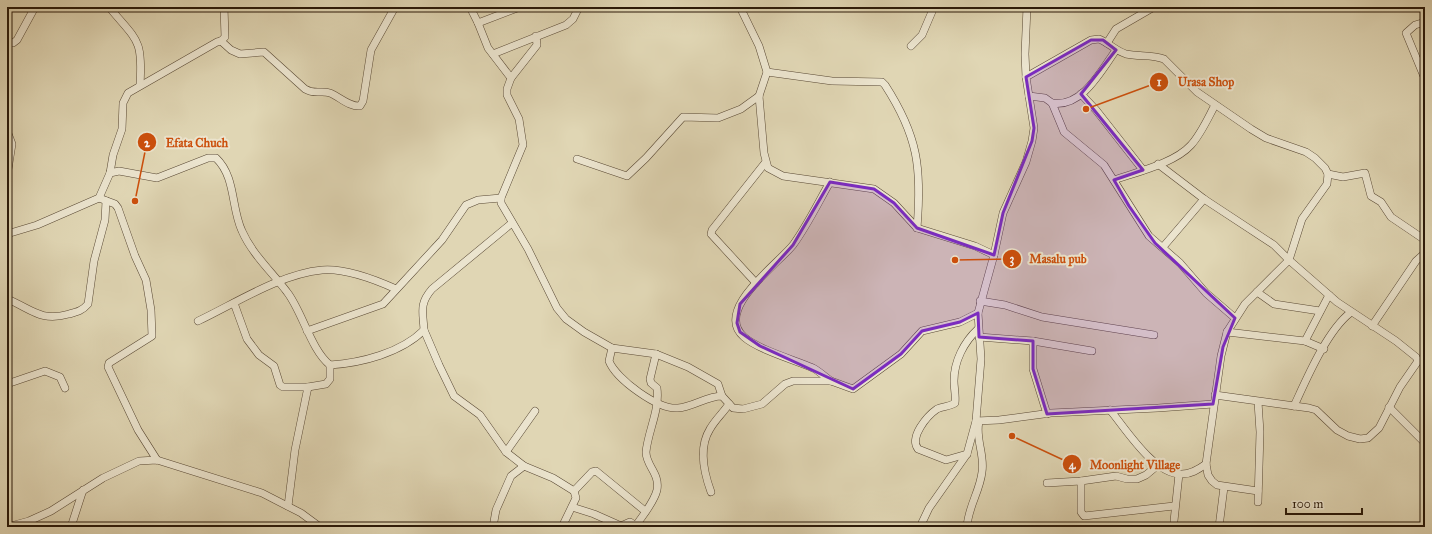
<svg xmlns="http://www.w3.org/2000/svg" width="1432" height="534" viewBox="0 0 1432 534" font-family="'IM FELL Great Primer',serif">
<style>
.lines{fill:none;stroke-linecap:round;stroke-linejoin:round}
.minor-casing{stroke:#584834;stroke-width:8}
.minor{stroke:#ebe4ce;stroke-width:7}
.marked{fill:#7b2cbf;fill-opacity:0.2;stroke:#7b2cbf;stroke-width:3;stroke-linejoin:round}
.leader{fill:none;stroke:#cc4f0c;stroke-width:1.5}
.callout-dot{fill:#cc4f0c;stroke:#ebe4ce;stroke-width:1.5}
.mark-label{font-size:12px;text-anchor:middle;font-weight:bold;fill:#fff}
.callout-label{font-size:12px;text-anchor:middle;font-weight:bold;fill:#cc4f0c;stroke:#ebe4ce;stroke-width:4;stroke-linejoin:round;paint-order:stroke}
</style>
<rect width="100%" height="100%" fill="#e0d6b4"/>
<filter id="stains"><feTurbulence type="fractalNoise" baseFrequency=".005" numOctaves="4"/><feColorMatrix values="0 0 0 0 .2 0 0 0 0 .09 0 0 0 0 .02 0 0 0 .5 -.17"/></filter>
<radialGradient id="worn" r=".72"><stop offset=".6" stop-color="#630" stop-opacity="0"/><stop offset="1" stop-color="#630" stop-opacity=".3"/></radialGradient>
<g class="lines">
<defs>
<g id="minor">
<path d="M 109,7 C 137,41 143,38 140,85"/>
<path d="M 470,7 L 478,23 L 520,7"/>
<path d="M 740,7 L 759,46 L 767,72 L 759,96 L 764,153 L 768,168 L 783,176 L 874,189 L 894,203 L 917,228 L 975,246 L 994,255"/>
<path d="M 1425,22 L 1415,25 L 1406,33 L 1425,79"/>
<path d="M 478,23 L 488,48 L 511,78"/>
<path d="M 536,36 L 537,45 L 511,78 L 507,89 L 507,95 L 519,119 L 523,145 L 501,198 L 501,203 L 528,249 L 557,308 L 566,319 L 584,332 L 612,348 L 656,354 L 688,367 L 718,384 L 722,396"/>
<path d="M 221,41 L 225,37 L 224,7"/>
<path d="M 7,43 L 13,43 L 17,40 L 35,7"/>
<path d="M 1107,43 L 1116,29 L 1154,7"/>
<path d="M 911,46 L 922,35 L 934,7"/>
<path d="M 493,54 L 566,25 L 573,19 L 579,7"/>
<path d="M 767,72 L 832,81 L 882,82 L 885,85 C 918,136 922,168 917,228"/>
<path d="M 1026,77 L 1091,40 L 1099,39 C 1109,43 1116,51 1126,54 C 1139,57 1152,54 1164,59 L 1197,92 L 1251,129 L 1266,138 L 1306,152 L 1315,158 L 1325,168 L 1328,174 L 1327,184 L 1302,219 L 1289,260 L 1245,304 L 1227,332 L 1221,356 L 1206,464 L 1208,475 L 1212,481 L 1217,485 L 1258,491"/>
<path d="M 7,89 L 7,104"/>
<path d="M 1081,94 L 1096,110 L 1143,170"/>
<path d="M 1029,96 L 1045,98 L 1052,103 L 1064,132 L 1104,165 L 1149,236 L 1180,263 L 1206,293 L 1235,318"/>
<path d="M 1052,103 C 1082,108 1101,71 1116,50"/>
<path d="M 7,131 L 12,144 L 7,176"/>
<path d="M 577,159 L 627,176 L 646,158 L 683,117 L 718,118 L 741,109 L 759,96"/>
<path d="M 1158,164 L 1204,199 L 1274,245 L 1289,260 L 1337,302 L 1396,341 L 1416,357 L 1418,361 L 1400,387 L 1379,428 L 1368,438 L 1360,439 L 1348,436 L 1337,430 L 1316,410 L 1309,408 L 1215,395"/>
<path d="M 110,173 L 119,171 L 157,178 L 208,158 L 216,158 C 236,177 231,208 242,231 C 252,254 272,272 287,292 C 302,311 311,350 330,365 C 361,363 401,353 424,330 C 423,312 419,304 432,289 L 512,223"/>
<path d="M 1328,174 L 1343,177 L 1365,173 L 1371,196 L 1381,202 L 1391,217 L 1425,240"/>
<path d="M 1114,180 C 1137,172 1175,163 1191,145 C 1201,134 1208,118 1215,105"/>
<path d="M 830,182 C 818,203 807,226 793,245 C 778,264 713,310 744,337 C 759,350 795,360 813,368 C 819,371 825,377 831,381"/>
<path d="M 99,198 L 115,204 L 118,208 L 135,256 L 146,280 L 151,310 L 152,336 L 109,363 L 108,367 L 138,430 L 157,460"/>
<path d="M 7,234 L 37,225 L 99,198 L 110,173 L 113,155 L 122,129 L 123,103 L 128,93 L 217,42 L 221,41 L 231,50 L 240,54 L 264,52 L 305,89 C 315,95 321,90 330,93 C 340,97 349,107 360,106 L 363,101 L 371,50 L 395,7"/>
<path d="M 1163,247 L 1204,199"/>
<path d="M 756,283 L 711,234 L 712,230 L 765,163"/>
<path d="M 1257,292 L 1274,304 L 1320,311"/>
<path d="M 7,299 C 32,309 40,322 69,314 C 77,312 82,311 88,304 L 94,261 L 105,220 L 106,201"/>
<path d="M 980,301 L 1005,305 L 1042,317 L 1154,335"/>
<path d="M 234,303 L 247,339 L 259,355 L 274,366 L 280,385 L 283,387 L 308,387 L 326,384 L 330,379 L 330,365"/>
<path d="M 198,321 C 236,303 280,274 322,270 C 345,268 376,280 396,289"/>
<path d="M 1372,326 L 1416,261 L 1425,253"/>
<path d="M 424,330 L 439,365 L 454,396 L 480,415 L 506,452 L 524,466 L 553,478 L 574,491 L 576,498 L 562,527"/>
<path d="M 307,331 L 383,304 L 442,240 L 466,205 L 478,200 L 501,198"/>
<path d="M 1227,332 L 1305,341 L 1324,349"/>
<path d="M 979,337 L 1033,341 L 1092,351"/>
<path d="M 1033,341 L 1033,369 L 1047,414"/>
<path d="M 1305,341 L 1329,295"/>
<path d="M 612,348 L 609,361 C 616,379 658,410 678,408 C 693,407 707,396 722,396 L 733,408 L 743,409 L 762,404 L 785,384 L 793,381 L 831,381 L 853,389 L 901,354 L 922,331 L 960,322 L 978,313"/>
<path d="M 7,384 L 45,371 L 60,377 L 65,388"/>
<path d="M 1294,406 C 1307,378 1327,331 1350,313"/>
<path d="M 1389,407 L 1425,443"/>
<path d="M 1110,410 C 1126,429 1153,473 1180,474 C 1190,475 1199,469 1206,464"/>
<path d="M 976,421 L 999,420 L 1051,413 L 1158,408 L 1213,404"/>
<path d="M 506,452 L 535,411"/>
<path d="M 967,454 L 946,460 L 918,449 C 909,437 927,416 937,409 C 943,406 949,407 955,403 C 956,396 954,388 954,381 C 954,361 964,342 978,329"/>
<path d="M 1081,481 L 1081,512 L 1084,516 L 1174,506"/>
<path d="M 1047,483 L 1081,481 L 1116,476 L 1127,479 L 1137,479 L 1146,475 L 1158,465"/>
<path d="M 574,491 L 592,472 L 596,471 L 645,511"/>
<path d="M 711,492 C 704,473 698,448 710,429 C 715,420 723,413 729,404"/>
<path d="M 1258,502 L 1260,432 L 1258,402"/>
<path d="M 288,506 L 295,450 L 308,387"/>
<path d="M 572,507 L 594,514 L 621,526 L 630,522 L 636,526"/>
<path d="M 1174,521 L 1179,474"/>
<path d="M 7,527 L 29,521 L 51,511 L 103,478 L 139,461 L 157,460 L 262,493 L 301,513 L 320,527"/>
<path d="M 71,527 L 83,490"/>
<path d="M 493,527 L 496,510 L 511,476 L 524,466"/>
<path d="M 635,527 C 642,516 654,503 657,490 C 660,473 646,466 646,452 C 648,431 660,410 657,388 L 651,383 L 650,379 L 656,354"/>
<path d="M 920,527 L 929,508 L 967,454 L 976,421 L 981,359 L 978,313 L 994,255 L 1003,213 L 1026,162 L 1032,141 L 1034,128 L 1026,77 L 1025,54 L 1027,7"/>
<path d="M 967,527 C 968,507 980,491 982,472 C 985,455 975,438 979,422"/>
<path d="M 1219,527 L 1224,487"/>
</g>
</defs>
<use href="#minor" class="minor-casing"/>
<use href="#minor" class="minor"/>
</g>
<path class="marked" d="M 1091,40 L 1103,40 L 1116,50 L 1081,94 L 1143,170 L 1114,180 L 1129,206 L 1155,243 L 1235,318 L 1223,347 L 1213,404 L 1047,414 L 1033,369 L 1033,341 L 979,337 L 978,313 L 960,322 L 922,331 L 901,354 L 853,389 L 760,346 L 740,332 L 737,323 L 740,304 L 793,245 L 830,182 L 874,189 L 894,203 L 917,228 L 994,255 L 1003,213 L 1032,141 L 1034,128 L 1026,77 Z"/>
<path class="leader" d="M1086 109L1159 82M135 201L147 142M955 260L1012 259M1012 436L1072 464"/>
<g class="callout-dot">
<circle cx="1086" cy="109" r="4"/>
<circle cx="135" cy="201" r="4"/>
<circle cx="955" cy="260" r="4"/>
<circle cx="1012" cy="436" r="4"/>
<circle cx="1159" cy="82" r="10"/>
<circle cx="147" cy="142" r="10"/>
<circle cx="1012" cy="259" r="10"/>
<circle cx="1072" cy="464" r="10"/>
</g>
<g class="mark-label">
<text x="1159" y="86">1</text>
<text x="147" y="147">2</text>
<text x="1012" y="263">3</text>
<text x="1072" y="469">4</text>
</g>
<g class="callout-label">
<text x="1206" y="86">Urasa Shop</text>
<text x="197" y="147">Efata Chuch</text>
<text x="1058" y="263">Masalu pub</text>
<text x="1135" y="469">Moonlight Village</text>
</g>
<rect width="1432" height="534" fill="none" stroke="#e0d6b4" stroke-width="24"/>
<rect x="8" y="8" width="1416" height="518" fill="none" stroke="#2a1909" stroke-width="2"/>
<rect x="12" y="12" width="1408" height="510" fill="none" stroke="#2a1909"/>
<path d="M1286 508v6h76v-6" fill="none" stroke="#2a1909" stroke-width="2"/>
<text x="1292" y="508" font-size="12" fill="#2a1909" stroke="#ebe4ce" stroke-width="3" paint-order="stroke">100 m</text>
<rect width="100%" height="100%" filter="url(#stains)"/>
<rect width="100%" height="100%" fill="url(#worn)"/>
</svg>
